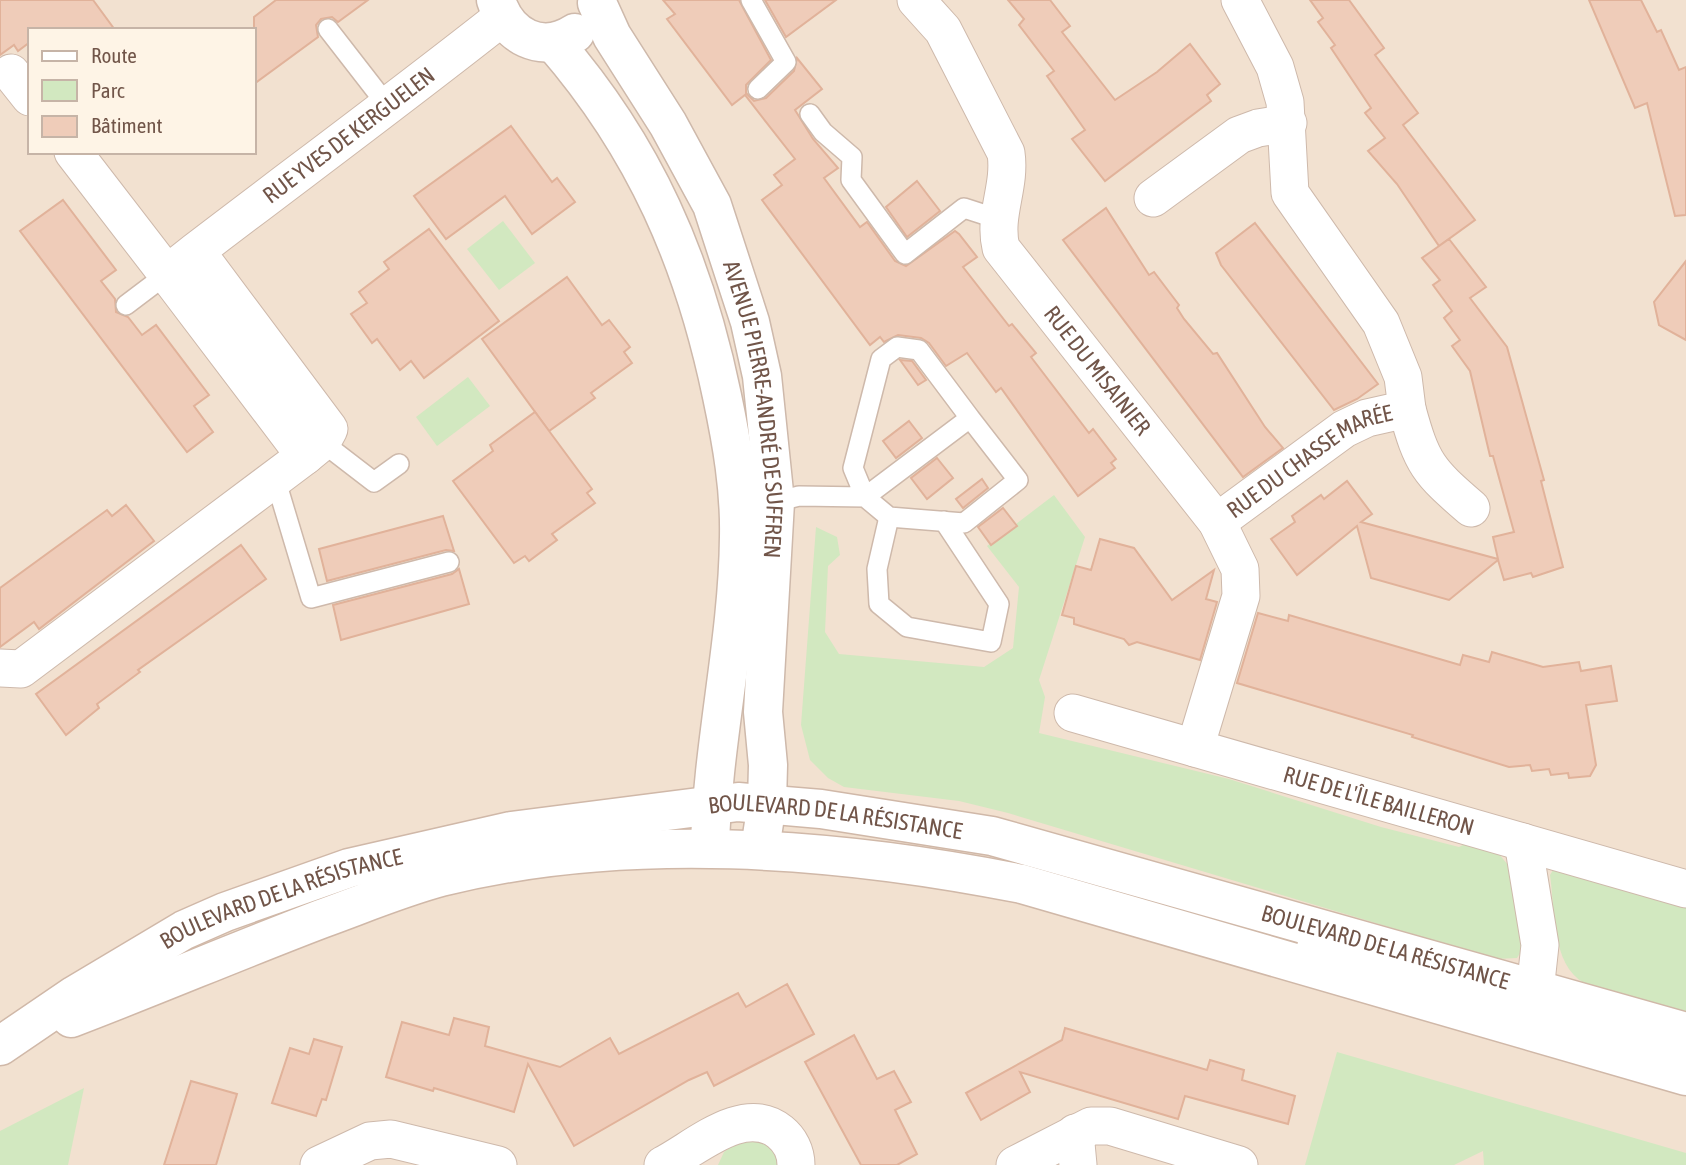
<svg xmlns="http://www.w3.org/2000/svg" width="1686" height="1165" viewBox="0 0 1686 1165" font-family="'Asap Condensed',sans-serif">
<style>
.residential{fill:#f2e1d0;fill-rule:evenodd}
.green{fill:#d2e8c0}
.building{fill:#efccb9;stroke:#e1b29a;stroke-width:2}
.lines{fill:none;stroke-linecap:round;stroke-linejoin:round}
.service-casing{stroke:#ceb9ab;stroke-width:22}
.minor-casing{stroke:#ceb9ab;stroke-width:39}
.tertiary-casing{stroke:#ceb9ab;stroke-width:41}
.secondary-casing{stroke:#d0b8a8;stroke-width:41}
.service{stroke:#fff;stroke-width:19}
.minor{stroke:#fff;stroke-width:37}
.tertiary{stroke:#fff;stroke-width:38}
.secondary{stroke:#fff;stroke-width:38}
.labels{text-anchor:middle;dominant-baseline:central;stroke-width:7;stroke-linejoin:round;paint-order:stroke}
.street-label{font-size:23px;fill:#715549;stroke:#fef4e6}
</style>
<rect width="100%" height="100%" fill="#fbefe1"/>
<path class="residential" d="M 0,0 L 1686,0 L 1686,1165 L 0,1165 ZM 30,30 L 254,30 L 254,152 L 30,152 Z"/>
<g class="green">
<path d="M 503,221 L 535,263 L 499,290 L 467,249 Z"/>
<path d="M 468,377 L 490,406 L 437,446 L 416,417 Z"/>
<path d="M 1054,495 L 1085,537 L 1039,680 L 1045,697 L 1039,733 L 1229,779 L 1381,827 L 1459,847 L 1475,839 L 1498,853 L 1514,872 L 1522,950 L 1517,958 L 1496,959 L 1008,813 L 959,801 L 844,787 L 828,778 L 810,760 L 801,725 L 816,527 L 837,537 L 840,555 L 828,566 L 825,632 L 839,654 L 984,667 L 1013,648 L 1019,587 L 987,546 Z"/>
<path d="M 1553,870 L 1686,906 L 1686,1013 L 1584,983 C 1551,964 1555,909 1550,875 Z"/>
<path d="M 1337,1052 L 1686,1153 L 1686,1165 L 1484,1165 L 1483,1151 L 1454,1165 L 1305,1165 Z"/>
<path d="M 84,1088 L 68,1165 L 0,1165 L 0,1131 Z"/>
<path d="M 745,1137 L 773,1146 L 779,1165 L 718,1165 L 724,1152 Z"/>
</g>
<g class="building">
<path d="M 0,0 L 93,0 L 115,30 L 30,30 L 30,42 L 18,51 L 14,45 L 0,55 Z"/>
<path d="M 276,0 L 368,0 L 338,22 L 332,17 L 321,19 L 316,25 L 318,37 L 254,84 L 254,17 Z"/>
<path d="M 663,0 L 739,0 L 771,60 L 746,85 L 746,93 L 754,101 L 766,98 L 794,71 L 797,58 L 822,89 L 795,110 L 813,139 L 838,168 L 824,178 L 860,227 L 867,222 L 895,261 L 906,266 L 955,231 L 959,234 L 977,257 L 963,267 L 1009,326 L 1012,324 L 1036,353 L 1031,357 L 1089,433 L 1093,429 L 1116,459 L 1111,463 L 1115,468 L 1078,496 L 1001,388 L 996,392 L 967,353 L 946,366 L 929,343 L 921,338 L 898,335 L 884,342 L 880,337 L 870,345 L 762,200 L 782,185 L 774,175 L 795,159 L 745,95 L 732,105 L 667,19 L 675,14 Z"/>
<path d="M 765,0 L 836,0 L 786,37 Z"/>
<path d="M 1008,0 L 1050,0 L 1070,26 L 1062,32 L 1115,100 L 1157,72 L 1190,44 L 1220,84 L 1207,95 L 1211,101 L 1105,181 L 1072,139 L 1085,130 L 1047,76 L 1054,71 L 1019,25 L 1024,19 Z"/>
<path d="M 1310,0 L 1349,0 L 1384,48 L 1375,55 L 1418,113 L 1403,125 L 1475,220 L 1439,246 L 1397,184 L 1368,151 L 1385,138 L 1365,113 L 1371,108 L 1331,48 L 1335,45 L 1318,22 L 1323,18 Z"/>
<path d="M 1589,0 L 1641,0 L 1657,32 L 1661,30 L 1679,70 L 1686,67 L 1686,215 L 1675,216 L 1647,103 L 1635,108 Z"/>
<path d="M 511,126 L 552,182 L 557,178 L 575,202 L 532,234 L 505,196 L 446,239 L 414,196 Z"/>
<path d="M 917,181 L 940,211 L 907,237 L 886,207 Z"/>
<path d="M 63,200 L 116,270 L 101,281 L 115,299 L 116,312 L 128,317 L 142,335 L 156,325 L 209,395 L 194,406 L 213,432 L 187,452 L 20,231 Z"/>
<path d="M 1106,208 L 1149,275 L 1154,272 L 1179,305 L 1177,308 L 1184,319 L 1213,354 L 1217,353 L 1265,427 L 1283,448 L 1243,477 L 1063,240 Z"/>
<path d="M 1255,223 L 1378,384 L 1357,399 L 1334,410 L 1221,265 L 1216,253 Z"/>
<path d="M 429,229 L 499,321 L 424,378 L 411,361 L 400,370 L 377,339 L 372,343 L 351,314 L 367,303 L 359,292 L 389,269 L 384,262 Z"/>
<path d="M 1449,239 L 1486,287 L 1470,298 L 1507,347 L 1544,480 L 1541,481 L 1563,567 L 1533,577 L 1531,573 L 1504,580 L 1498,560 L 1449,600 L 1371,578 L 1357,526 L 1297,575 L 1271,539 L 1295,522 L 1292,516 L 1321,495 L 1324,499 L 1347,481 L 1372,514 L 1361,522 L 1498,559 L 1493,537 L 1514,532 L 1493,456 L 1490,456 L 1470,371 L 1452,346 L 1460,340 L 1444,318 L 1452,311 L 1433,285 L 1440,280 L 1422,258 Z"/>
<path d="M 1686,261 L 1686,340 L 1659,325 L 1654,302 Z"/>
<path d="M 567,277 L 602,325 L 609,320 L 630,347 L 624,352 L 632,363 L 591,393 L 595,398 L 549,431 L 482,339 Z"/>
<path d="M 900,360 L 912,361 L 926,380 L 918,385 Z"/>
<path d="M 535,412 L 592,489 L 587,493 L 595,503 L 552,534 L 557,540 L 529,561 L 525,556 L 514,563 L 453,481 L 493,451 L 490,445 Z"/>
<path d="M 909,421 L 922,438 L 896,458 L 883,441 Z"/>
<path d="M 937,458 L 953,478 L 927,499 L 911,478 Z"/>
<path d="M 982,479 L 988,488 L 963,508 L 956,499 Z"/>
<path d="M 126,505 L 154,541 L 39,629 L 34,622 L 0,647 L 0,588 L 107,510 L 112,516 Z"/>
<path d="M 1003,508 L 1017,526 L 991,545 L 978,527 Z"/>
<path d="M 443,516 L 454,551 L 446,550 L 327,581 L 319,549 Z"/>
<path d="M 1100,539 L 1134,548 L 1172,600 L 1214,570 L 1206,599 L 1217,602 L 1200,660 L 1137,642 L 1129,645 L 1124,639 L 1074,624 L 1074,618 L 1062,615 L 1076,566 L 1091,570 Z"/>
<path d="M 241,545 L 266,579 L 138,670 L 140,672 L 97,704 L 99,708 L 66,735 L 36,694 Z"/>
<path d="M 459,569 L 469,604 L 341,640 L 333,605 L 452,574 Z"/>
<path d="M 1258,613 L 1288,621 L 1289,615 L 1460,665 L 1463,655 L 1489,662 L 1492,652 L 1543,667 L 1579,662 L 1581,671 L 1611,666 L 1617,701 L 1586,705 L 1596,765 L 1590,776 L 1569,778 L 1568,773 L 1551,775 L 1549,769 L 1532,771 L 1530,765 L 1509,767 L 1412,737 L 1413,735 L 1237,683 Z"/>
<path d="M 787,984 L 814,1034 L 714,1086 L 707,1072 L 689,1080 L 574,1146 L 528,1064 L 514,1112 L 434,1088 L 433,1091 L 386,1077 L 402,1022 L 449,1035 L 454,1018 L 489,1027 L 485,1046 L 560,1067 L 610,1038 L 619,1054 L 738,993 L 746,1007 Z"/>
<path d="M 1065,1028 L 1207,1070 L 1210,1060 L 1244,1070 L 1242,1080 L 1295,1096 L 1288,1124 L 1185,1096 L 1178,1119 L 1020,1072 L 1030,1092 L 981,1120 L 966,1093 L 1062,1040 Z"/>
<path d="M 854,1035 L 877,1079 L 894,1071 L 911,1102 L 895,1110 L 917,1154 L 897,1165 L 861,1165 L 805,1062 Z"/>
<path d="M 314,1039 L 342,1047 L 326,1100 L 322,1099 L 316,1116 L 272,1103 L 290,1048 L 309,1054 Z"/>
<path d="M 191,1081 L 237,1094 L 216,1165 L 164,1165 Z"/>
</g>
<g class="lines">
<defs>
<g id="service">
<path d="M 751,0 L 786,62 L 758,89"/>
<path d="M 328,29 L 387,105"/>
<path d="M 810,114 L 823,132 L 852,157 L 851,180 L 905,254 L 964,208 L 998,219"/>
<path d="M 126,305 L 167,274"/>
<path d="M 322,442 L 374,482 L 399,464"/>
<path d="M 275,478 L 311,598 L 449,562"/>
<path d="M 775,502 L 799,496 L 865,497 L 970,418 L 919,350 L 897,347 L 881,359 L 853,468 L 865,497 L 889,517 L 964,523 L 1018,480 L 970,418"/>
<path d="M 889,517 L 877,569 L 879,604 L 907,627 L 991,642 L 999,604 L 944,521"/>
<path d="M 1307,945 L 1686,1055"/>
</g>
<g id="minor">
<path id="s1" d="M 916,0 L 943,30 L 1006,153 C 1011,187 993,215 1001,248 L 1217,522 L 1240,569 L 1241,596 L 1195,748"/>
<path d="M 11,73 L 30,97"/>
<path d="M 73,152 L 167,274"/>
<path d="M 1153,198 L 1239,135 L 1258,128 L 1288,123"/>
<path id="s2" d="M 196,251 L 329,429 L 322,442 L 305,456 L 167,274 L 196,251 C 298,173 401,97 501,18"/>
<path d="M 1407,409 C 1422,464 1428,471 1471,508"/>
<path id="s3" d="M 1217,522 L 1344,429 L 1367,418 L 1407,409 L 1403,377 L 1381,323 L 1290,193 L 1285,102 L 1275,67 L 1240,0"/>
<path d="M 0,668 L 21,669 L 305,456"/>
<path id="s4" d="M 1073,713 L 1686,889"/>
<path d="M 1523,842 L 1540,945 L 1535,991"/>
<path d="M 1075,1133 L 1078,1165"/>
<path d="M 319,1165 L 370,1141 L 391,1139 L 498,1165"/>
<path d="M 663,1165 C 696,1148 744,1103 780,1132 C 790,1140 796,1152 796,1165"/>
<path d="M 1015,1165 L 1091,1126 L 1110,1126 L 1239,1165"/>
</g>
<g id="tertiary">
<path d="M 496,0 C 507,36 541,55 575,33"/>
<path id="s5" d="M 597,3 L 612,36 L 668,124 L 712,205 L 750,322 L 762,376 L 775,502 L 763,712 L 768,765 L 767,803 L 760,849"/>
<path d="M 554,43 C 645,148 694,261 722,396 C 732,443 740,489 739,537 C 738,642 712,744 710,848"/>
</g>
<g id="secondary">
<path d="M 71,1018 C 155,986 237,951 321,919 C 360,905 400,888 441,877 C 626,831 836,847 1022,884 L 1686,1076"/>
<path id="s6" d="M 0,1046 L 75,995 L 184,930 L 225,912 L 349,868 L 511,831 L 738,802 L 821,809 L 992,836 L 1686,1032"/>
</g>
</defs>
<use href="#service" class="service-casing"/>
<use href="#minor" class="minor-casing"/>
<use href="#tertiary" class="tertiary-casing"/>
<use href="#secondary" class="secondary-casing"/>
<use href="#service" class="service"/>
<use href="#minor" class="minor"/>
<use href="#tertiary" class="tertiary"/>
<use href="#secondary" class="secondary"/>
</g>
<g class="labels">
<g class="street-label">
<text stroke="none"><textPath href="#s2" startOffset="716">RUE YVES DE KERGUELEN</textPath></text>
<text stroke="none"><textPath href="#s1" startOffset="430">RUE DU MISAINIER</textPath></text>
<text stroke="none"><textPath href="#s5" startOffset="443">AVENUE PIERRE-ANDRÉ DE SUFFREN</textPath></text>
<text stroke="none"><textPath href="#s3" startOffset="112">RUE DU CHASSE MARÉE</textPath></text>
<text stroke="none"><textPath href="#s4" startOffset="318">RUE DE L'ÎLE BAILLERON</textPath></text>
<text stroke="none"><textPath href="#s6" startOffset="887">BOULEVARD DE LA RÉSISTANCE</textPath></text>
<text stroke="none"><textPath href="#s6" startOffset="320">BOULEVARD DE LA RÉSISTANCE</textPath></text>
<text stroke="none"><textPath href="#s6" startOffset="1454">BOULEVARD DE LA RÉSISTANCE</textPath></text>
</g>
</g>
<rect x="28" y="28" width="228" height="126" fill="#fef4e6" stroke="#c6b4a7" stroke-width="2"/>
<rect x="42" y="51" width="35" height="10" fill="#ffffff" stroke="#c6b4a7" stroke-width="2"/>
<text x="91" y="63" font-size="21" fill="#715549">Route</text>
<rect x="42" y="80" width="35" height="21" fill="#d2e8c0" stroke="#c6b4a7" stroke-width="2"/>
<text x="91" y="98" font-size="21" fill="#715549">Parc</text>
<rect x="42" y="116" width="35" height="21" fill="#efccb9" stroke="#c6b4a7" stroke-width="2"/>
<text x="91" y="133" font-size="21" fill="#715549">Bâtiment</text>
</svg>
